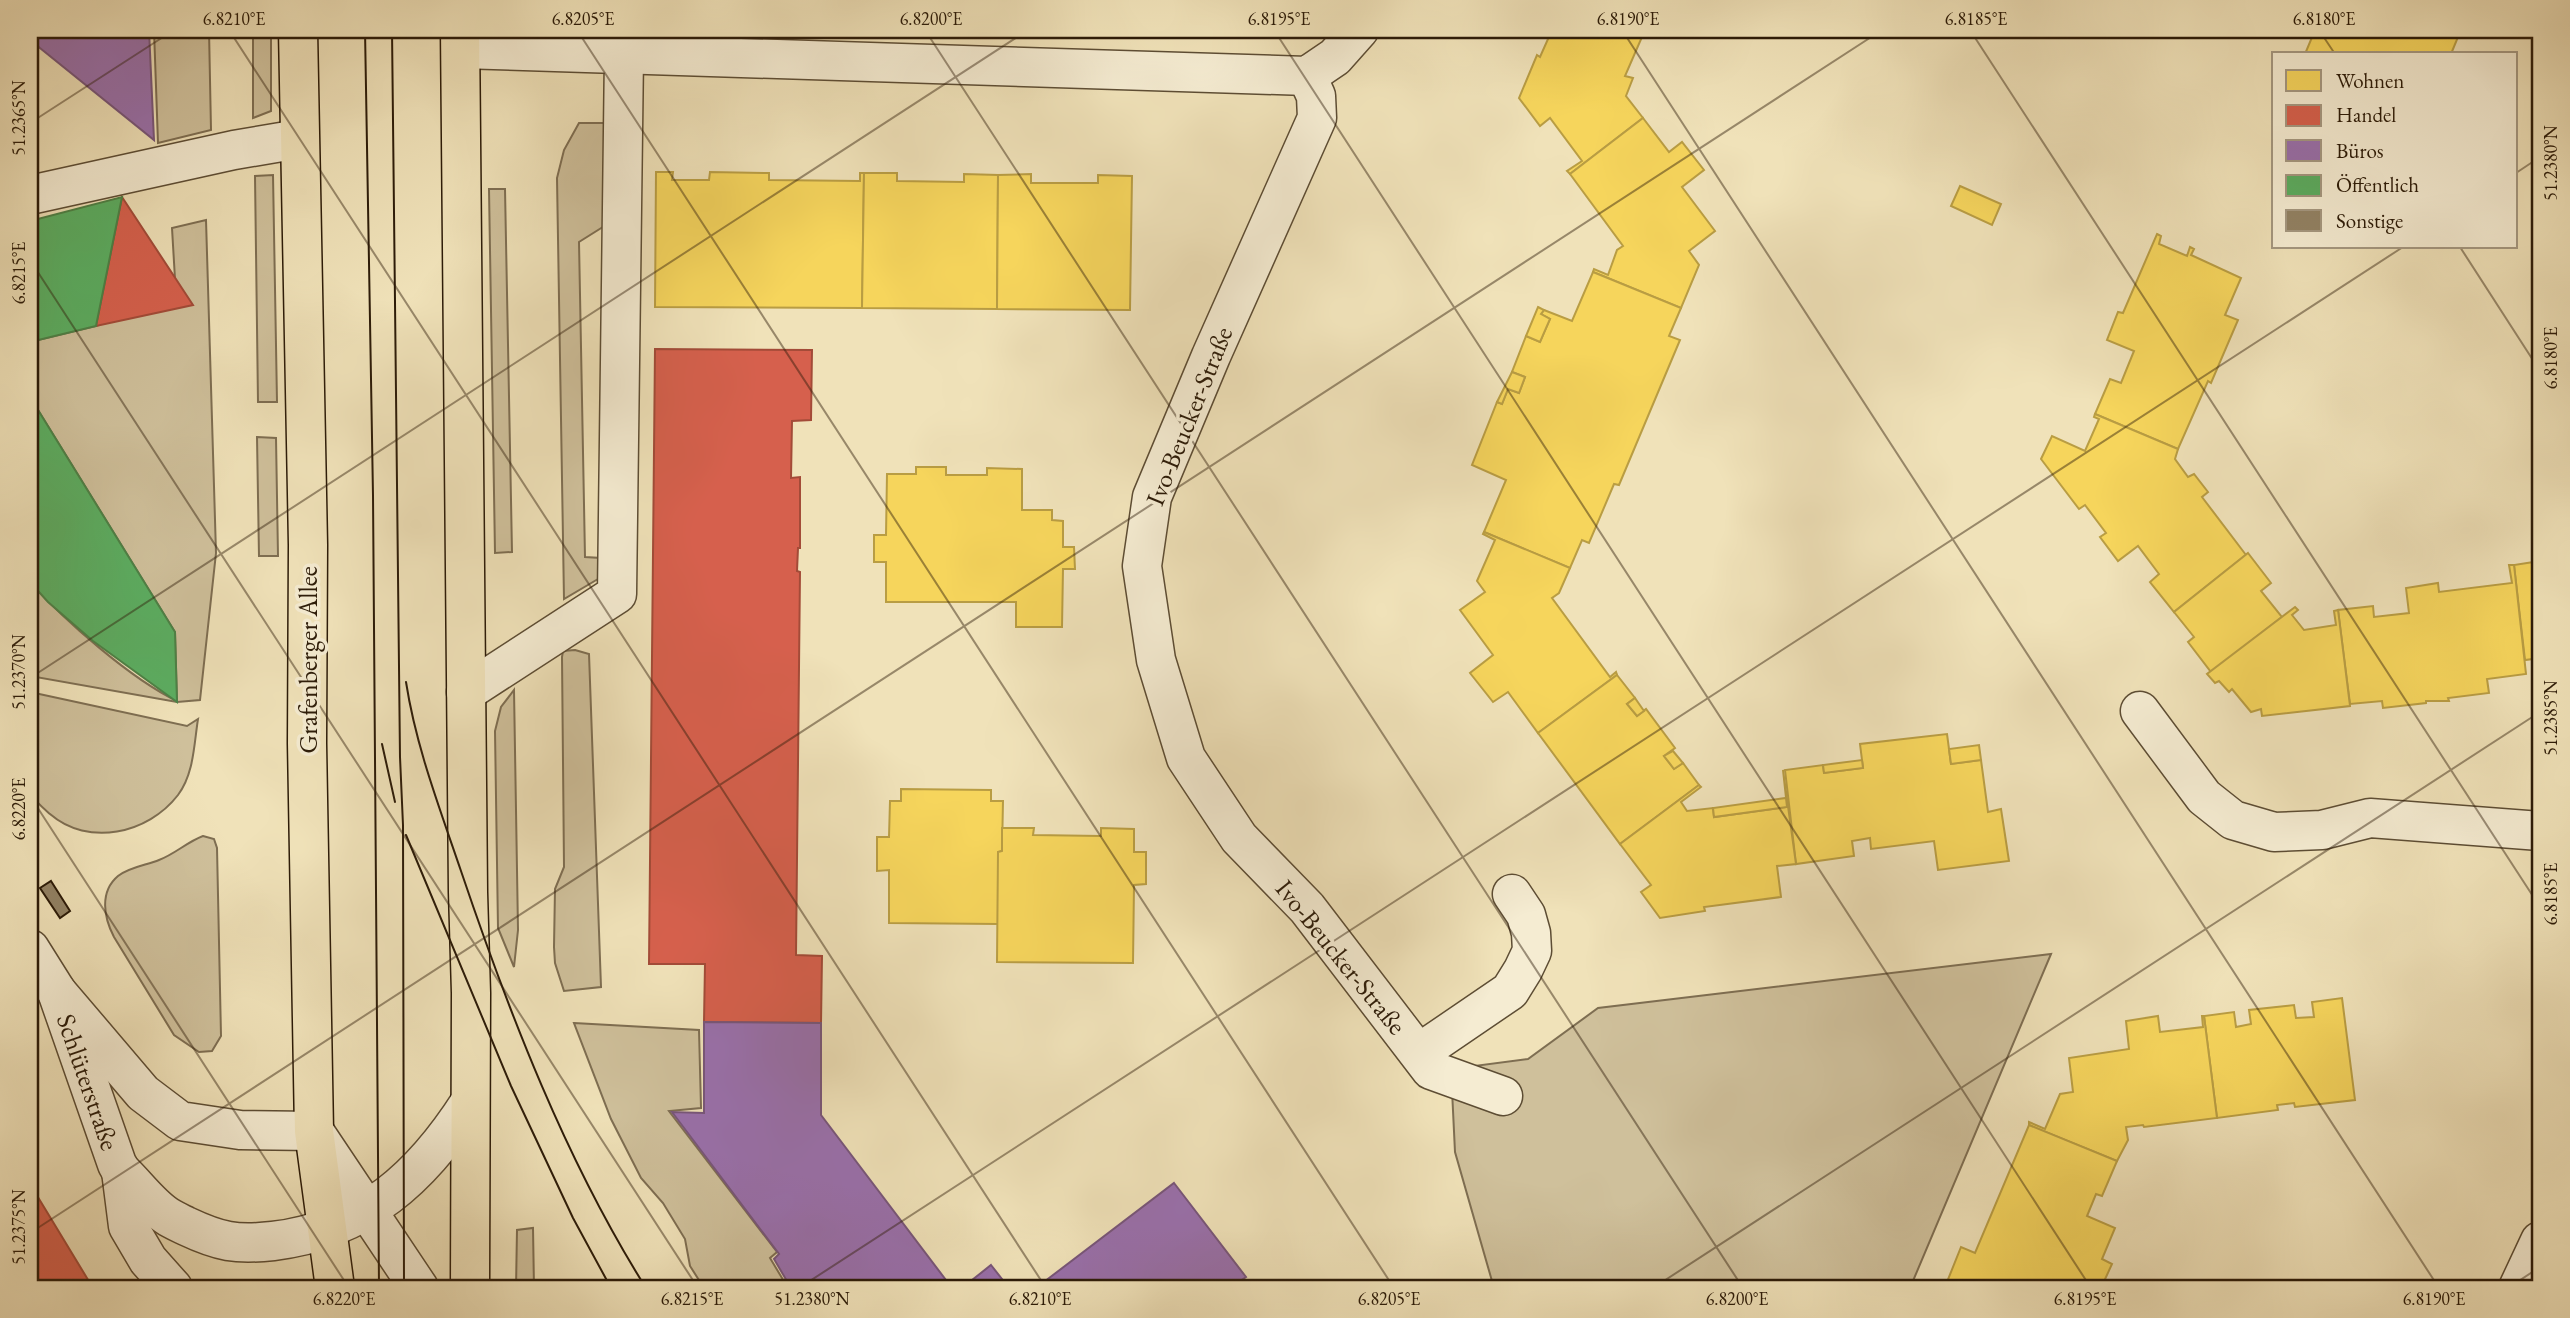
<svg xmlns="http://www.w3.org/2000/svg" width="2570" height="1318" viewBox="0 0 2570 1318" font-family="'EB Garamond',serif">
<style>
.green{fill:#cfc09b;stroke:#7e6e52;stroke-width:2}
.homes{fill:#f6d55c;stroke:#b99d43;stroke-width:2}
.shops{fill:#d6604d;stroke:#a34b38;stroke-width:2}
.offices{fill:#9970ab;stroke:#78567a;stroke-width:2}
.public{fill:#5aae61;stroke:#4c8246;stroke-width:2}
.building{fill:#928264;stroke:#2c1b08;stroke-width:2}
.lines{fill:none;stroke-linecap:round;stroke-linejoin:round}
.minor-casing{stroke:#5d4d34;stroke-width:41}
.major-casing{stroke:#2c1b08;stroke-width:41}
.minor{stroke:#f5ecd2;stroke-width:38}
.major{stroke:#f0e2b9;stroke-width:38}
.tram{stroke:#2c1b08;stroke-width:2}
.ticks{fill:none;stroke:#2c1b08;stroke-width:2;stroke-opacity:0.45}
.labels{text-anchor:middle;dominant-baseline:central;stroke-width:7;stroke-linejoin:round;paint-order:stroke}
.street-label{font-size:26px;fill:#2c1b08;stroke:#f5ecd2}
.neatline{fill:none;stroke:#2c1b08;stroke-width:2.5}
.ticks-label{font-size:18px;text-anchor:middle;fill:#2c1b08}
</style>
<rect width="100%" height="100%" fill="#f0e2b9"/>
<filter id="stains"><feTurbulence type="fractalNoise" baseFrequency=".00286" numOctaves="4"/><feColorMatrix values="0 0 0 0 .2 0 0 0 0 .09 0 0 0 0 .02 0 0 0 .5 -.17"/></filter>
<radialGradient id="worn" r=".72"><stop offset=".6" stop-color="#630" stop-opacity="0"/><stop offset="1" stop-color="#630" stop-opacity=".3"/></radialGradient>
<g class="green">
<path d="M 154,30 L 209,30 L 211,130 L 158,143 Z"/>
<path d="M 253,30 L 271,30 L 271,111 L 253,118 Z"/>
<path d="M 579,123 L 606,123 L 606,225 L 579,242 L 585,557 L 601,558 L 598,579 L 564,599 L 557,178 L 564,150 Z"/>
<path d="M 273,175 L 277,402 L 258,402 L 255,176 Z"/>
<path d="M 489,189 L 505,189 L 512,552 L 495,553 Z"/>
<path d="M 206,220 L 216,553 L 200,700 L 177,702 L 30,676 L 30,582 C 65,621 131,679 177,701 L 175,632 L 30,397 L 30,342 L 96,326 L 176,296 L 172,228 Z"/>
<path d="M 257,437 L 276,438 L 278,556 L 259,556 Z"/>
<path d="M 575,650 L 589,654 L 601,987 L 564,991 L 555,963 L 554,947 L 555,889 L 564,867 L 562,657 L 563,651 Z"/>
<path d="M 514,690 L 518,930 L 514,967 L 498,928 L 495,731 L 501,707 Z"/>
<path d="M 30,692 L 187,726 L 198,719 C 194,744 194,774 178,795 C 148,834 88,847 50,814 C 42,807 32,799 30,789 C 28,781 30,770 30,762 C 30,739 30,716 30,692 Z"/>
<path d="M 203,836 L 214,839 L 217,848 L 221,1036 L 212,1051 L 199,1052 L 174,1035 L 114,937 C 104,918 99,892 118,876 C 129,867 147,865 159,860 C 175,854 187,842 203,836 Z"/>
<path d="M 2051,954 L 1910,1288 L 1494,1288 L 1455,1152 L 1451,1069 L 1528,1059 L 1598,1008 Z"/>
<path d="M 574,1023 L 699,1030 L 701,1108 L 669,1111 L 777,1252 L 770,1258 L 788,1288 L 704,1288 L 690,1266 L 685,1239 L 663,1203 L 641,1178 L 611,1119 Z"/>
<path d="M 533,1228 L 534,1288 L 516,1288 L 517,1230 Z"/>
</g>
<g class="homes">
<path d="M 1552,30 L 1645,30 L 1625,76 L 1633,78 L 1626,96 L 1643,118 L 1570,174 L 1567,171 L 1582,161 L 1550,118 L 1540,126 L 1519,98 L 1537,55 L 1540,57 Z"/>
<path d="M 2315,30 L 2449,30 L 2448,32 L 2458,37 L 2451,54 L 2305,54 Z"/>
<path d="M 1643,118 L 1669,152 L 1682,142 L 1704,170 L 1682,187 L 1715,231 L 1689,251 L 1699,265 L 1681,308 L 1593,272 L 1594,269 L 1608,275 L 1617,250 L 1623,246 L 1570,174 Z"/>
<path d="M 656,172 L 673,172 L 672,180 L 709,180 L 710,172 L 769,173 L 769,180 L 860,181 L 860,173 L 864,173 L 862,308 L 655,307 Z"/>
<path d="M 864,173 L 897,173 L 897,181 L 964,182 L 964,174 L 998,175 L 997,309 L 862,308 Z"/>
<path d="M 1031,174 L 1031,183 L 1098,183 L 1098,175 L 1132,176 L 1130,310 L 997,309 L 998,175 Z"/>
<path d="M 1960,186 L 2001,204 L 1992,225 L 1951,206 Z"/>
<path d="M 2157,234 L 2161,236 L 2159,244 L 2187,256 L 2190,247 L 2194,249 L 2191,255 L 2241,278 L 2225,315 L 2238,320 L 2211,383 L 2208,381 L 2178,449 L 2095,414 L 2110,379 L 2121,383 L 2134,351 L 2107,340 L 2118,312 L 2123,313 Z"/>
<path d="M 1593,272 L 1681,308 L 1669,336 L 1680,340 L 1619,485 L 1614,484 L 1589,543 L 1582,540 L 1570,568 L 1484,532 L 1506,480 L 1472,465 L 1497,402 L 1502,404 L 1508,389 L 1519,393 L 1525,377 L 1512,372 L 1526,336 L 1540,342 L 1550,319 L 1541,314 L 1544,310 L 1572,321 Z"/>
<path d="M 1538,307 L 1544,310 L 1541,314 L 1550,319 L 1540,342 L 1526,336 Z"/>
<path d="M 1512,372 L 1525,377 L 1519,393 L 1508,389 L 1502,404 L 1497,402 Z"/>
<path d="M 2095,414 L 2178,449 L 2175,459 L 2188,477 L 2194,474 L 2208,492 L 2202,497 L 2246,555 L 2174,612 L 2150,582 L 2159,574 L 2138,546 L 2118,561 L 2100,537 L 2106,533 L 2085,505 L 2079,509 L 2041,459 L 2052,436 L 2085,451 L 2099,419 L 2094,417 Z"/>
<path d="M 916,467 L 946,467 L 946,475 L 987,475 L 987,468 L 1022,469 L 1022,510 L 1052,510 L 1052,520 L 1063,521 L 1063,547 L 1074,547 L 1075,569 L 1063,569 L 1062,627 L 1016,627 L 1016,602 L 886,602 L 886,562 L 874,562 L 874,535 L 886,535 L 887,474 L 916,474 Z"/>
<path d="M 1484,532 L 1570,568 L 1559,593 L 1552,598 L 1610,677 L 1616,672 L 1617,675 L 1538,733 L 1508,692 L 1493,702 L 1470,673 L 1493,655 L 1460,610 L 1485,592 L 1477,581 L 1495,540 L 1483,534 Z"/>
<path d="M 2248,553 L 2271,583 L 2261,591 L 2282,617 L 2211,672 L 2188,642 L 2194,637 L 2174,612 Z"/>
<path d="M 2540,561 L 2540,658 L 2525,660 L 2514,565 Z"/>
<path d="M 2509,565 L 2514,565 L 2526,674 L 2487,679 L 2489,693 L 2448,698 L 2449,701 L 2426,701 L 2426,703 L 2383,708 L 2382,701 L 2350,704 L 2338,610 L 2373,606 L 2374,617 L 2409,613 L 2406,588 L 2438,583 L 2439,592 L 2512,583 Z"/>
<path d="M 2295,607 L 2298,610 L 2292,615 L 2304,630 L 2336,625 L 2334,611 L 2338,610 L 2350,706 L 2262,716 L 2261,709 L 2251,712 L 2232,689 L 2229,692 L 2219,681 L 2215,683 L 2207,674 Z"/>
<path d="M 1617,675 L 1635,698 L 1627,704 L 1637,716 L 1646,709 L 1675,748 L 1664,756 L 1674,769 L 1683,763 L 1699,785 L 1620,844 L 1538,733 Z"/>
<path d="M 1635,698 L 1644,711 L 1637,716 L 1627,704 Z"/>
<path d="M 1947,734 L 1951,764 L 1981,760 L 1988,812 L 2001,809 L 2009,861 L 1938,870 L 1934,841 L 1871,849 L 1870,838 L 1852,841 L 1854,856 L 1796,864 L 1785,770 L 1823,765 L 1824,773 L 1863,768 L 1860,744 Z"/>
<path d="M 1979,745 L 1981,760 L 1951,764 L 1949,749 Z"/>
<path d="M 1673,751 L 1683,763 L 1674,769 L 1664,756 Z"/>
<path d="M 1862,760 L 1863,768 L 1824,773 L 1823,765 Z"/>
<path d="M 1783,770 L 1796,864 L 1777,866 L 1781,897 L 1704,907 L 1705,911 L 1660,918 L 1641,892 L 1651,885 L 1620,844 L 1699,785 L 1701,787 L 1681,802 L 1687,811 L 1713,808 L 1714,817 L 1787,807 Z"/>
<path d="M 901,789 L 991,790 L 991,801 L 1003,801 L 1002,851 L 998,852 L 998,924 L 889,923 L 889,870 L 877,871 L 877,837 L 889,837 L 890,801 L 901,801 Z"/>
<path d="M 1786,798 L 1787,807 L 1714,817 L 1713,808 Z"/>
<path d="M 1002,828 L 1034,828 L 1033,835 L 1101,836 L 1101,828 L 1134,829 L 1134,852 L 1146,852 L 1146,884 L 1134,885 L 1133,963 L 997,962 L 998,852 L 1002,851 Z"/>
<path d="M 2342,998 L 2355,1100 L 2295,1107 L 2294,1103 L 2277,1105 L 2278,1110 L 2217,1118 L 2204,1016 L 2234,1012 L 2236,1027 L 2251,1024 L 2249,1010 L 2294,1005 L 2296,1018 L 2314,1017 L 2312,1002 Z"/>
<path d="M 2158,1016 L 2160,1032 L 2203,1027 L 2202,1016 L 2204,1016 L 2217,1118 L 2144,1127 L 2143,1125 L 2126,1127 L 2128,1140 L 2117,1161 L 2029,1125 L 2029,1122 L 2045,1129 L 2060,1094 L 2073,1092 L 2069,1058 L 2129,1049 L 2126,1021 Z"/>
<path d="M 2029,1125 L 2117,1161 L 2102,1196 L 2096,1194 L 2087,1216 L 2115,1228 L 2102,1259 L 2112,1264 L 2101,1288 L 1964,1288 L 1947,1282 L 1961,1247 L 1975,1253 Z"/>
</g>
<g class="shops">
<path d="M 122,197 L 193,305 L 96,326 Z"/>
<path d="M 655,349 L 812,350 L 811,420 L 792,421 L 791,478 L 800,477 L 800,548 L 798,548 L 797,571 L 800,572 L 796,955 L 822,956 L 821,1023 L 704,1022 L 705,964 L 649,964 Z"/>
<path d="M 30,1184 L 93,1288 L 30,1288 Z"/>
</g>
<g class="offices">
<path d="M 35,30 L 149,30 L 154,140 L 35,44 Z"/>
<path d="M 704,1022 L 821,1023 L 821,1115 L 952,1288 L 791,1288 L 774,1259 L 779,1254 L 672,1112 L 704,1113 Z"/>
<path d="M 1174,1183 L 1246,1277 L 1230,1288 L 1036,1288 Z"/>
<path d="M 991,1265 L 1009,1288 L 962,1288 Z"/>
</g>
<g class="public">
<path d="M 122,197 L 96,326 L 30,342 L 30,221 Z"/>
<path d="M 30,397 L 175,632 L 177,702 L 93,641 L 48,602 L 30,582 Z"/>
</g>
<path class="building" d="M 51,881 L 70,911 L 60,918 L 40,888 Z"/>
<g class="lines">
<defs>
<g id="minor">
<path d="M 461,49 L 1307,76 L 1335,57 L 1359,30"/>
<path d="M 1307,76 L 1316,96 L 1317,118 L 1211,356 L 1152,497 L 1142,566 L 1156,660 L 1186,758 L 1239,838 L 1307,908 L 1431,1070 L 1503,1096"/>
<path d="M 30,195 L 234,150 L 299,139"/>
<path d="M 466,692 L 617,594 L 624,54"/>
<path d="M 2140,711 L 2204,797 L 2233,820 L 2274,832 L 2322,830 L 2370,818 L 2540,831"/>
<path d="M 30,949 L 57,992 L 143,1093 L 180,1121 L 240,1130 L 314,1131 L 419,1288"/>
<path d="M 57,992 L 117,1164 L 121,1171 C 136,1185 150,1205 167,1216 C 173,1220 180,1223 186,1226 C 220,1242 236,1245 273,1241 C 365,1230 422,1177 470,1102"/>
<path d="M 1419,1053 L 1510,991 L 1523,970 L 1532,951 L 1531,933 L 1526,915 L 1512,894"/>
<path d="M 121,1171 L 128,1226 L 148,1260 L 173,1288"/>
<path d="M 2518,1288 L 2540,1241"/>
</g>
<g id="major">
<path d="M 298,30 L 308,545 L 307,743 L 314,1131 L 335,1288"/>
<path d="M 460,30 L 468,892 L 471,993 L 470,1288"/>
</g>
</defs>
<use href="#minor" class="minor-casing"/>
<use href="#major" class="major-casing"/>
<use href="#minor" class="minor"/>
<use href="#major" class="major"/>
<g class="tram">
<path d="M 365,30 L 373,495 L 379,1288"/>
<path d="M 392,30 L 400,757 L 403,825 L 404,1288"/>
<path d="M 406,682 C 416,747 440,809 461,871 C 509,1013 566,1161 646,1288"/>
<path d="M 382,744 L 395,802"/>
<path d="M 406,835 L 511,1086 L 573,1218 L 611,1288"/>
</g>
</g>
<path class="ticks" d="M 229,30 L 1046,1288M 577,30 L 1394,1288M 925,30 L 1743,1288M 1274,30 L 2091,1288M 1622,30 L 2439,1288M 1970,30 L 2540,907M 2319,30 L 2335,54M 30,123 L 174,30M 2516,173 L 2540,157M 2460,247 L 2540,371M 30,260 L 698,1288M 30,678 L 1028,30M 30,796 L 349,1288M 30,1233 L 1882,30M 799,1288 L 2403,247M 1653,1288 L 2540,712M 2508,1288 L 2540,1267"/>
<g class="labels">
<g class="street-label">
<text transform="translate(1189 416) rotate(-68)">Ivo-Beucker-Straße</text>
<text transform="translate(308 660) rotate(-90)">Grafenberger Allee</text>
<text transform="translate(1341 957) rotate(51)">Ivo-Beucker-Straße</text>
<text transform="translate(88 1082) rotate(71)">Schlüterstraße</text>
</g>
</g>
<rect width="2570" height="1318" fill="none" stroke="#f0e2b9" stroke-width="77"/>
<rect x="2272" y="52" width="245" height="196" fill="#f5ecd2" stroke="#a59881" stroke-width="2"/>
<rect x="2286" y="70" width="35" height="21" fill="#f6d55c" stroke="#a59881" stroke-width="2"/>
<text x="2336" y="88" font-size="21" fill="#2c1b08">Wohnen</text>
<rect x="2286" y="105" width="35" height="21" fill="#d6604d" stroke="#a59881" stroke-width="2"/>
<text x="2336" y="122" font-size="21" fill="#2c1b08">Handel</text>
<rect x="2286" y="140" width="35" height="21" fill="#9970ab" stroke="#a59881" stroke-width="2"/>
<text x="2336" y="158" font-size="21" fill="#2c1b08">Büros</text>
<rect x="2286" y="175" width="35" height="21" fill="#5aae61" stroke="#a59881" stroke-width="2"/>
<text x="2336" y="192" font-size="21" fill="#2c1b08">Öffentlich</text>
<rect x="2286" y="210" width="35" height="21" fill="#928264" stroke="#a59881" stroke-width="2"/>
<text x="2336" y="228" font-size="21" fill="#2c1b08">Sonstige</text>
<rect x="38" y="38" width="2494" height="1242" class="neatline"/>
<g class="ticks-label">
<text x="234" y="25">6.8210°E</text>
<text x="583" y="25">6.8205°E</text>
<text x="931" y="25">6.8200°E</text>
<text x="1279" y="25">6.8195°E</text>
<text x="1628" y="25">6.8190°E</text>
<text x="1976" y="25">6.8185°E</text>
<text x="2324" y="25">6.8180°E</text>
<text transform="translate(19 118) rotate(-90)" y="6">51.2365°N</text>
<text transform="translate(2551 163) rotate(-90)" y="6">51.2380°N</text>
<text transform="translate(19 273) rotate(-90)" y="6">6.8215°E</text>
<text transform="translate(2551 358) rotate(-90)" y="6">6.8180°E</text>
<text transform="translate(19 672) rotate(-90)" y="6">51.2370°N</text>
<text transform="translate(2551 718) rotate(-90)" y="6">51.2385°N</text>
<text transform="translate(19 809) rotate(-90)" y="6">6.8220°E</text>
<text transform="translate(2551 894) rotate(-90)" y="6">6.8185°E</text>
<text transform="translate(19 1227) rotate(-90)" y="6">51.2375°N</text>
<text x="344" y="1305">6.8220°E</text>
<text x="692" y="1305">6.8215°E</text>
<text x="812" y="1305">51.2380°N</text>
<text x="1040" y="1305">6.8210°E</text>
<text x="1389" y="1305">6.8205°E</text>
<text x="1737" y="1305">6.8200°E</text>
<text x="2085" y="1305">6.8195°E</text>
<text x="2434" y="1305">6.8190°E</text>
</g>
<rect width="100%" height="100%" filter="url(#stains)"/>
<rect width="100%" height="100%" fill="url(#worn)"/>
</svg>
